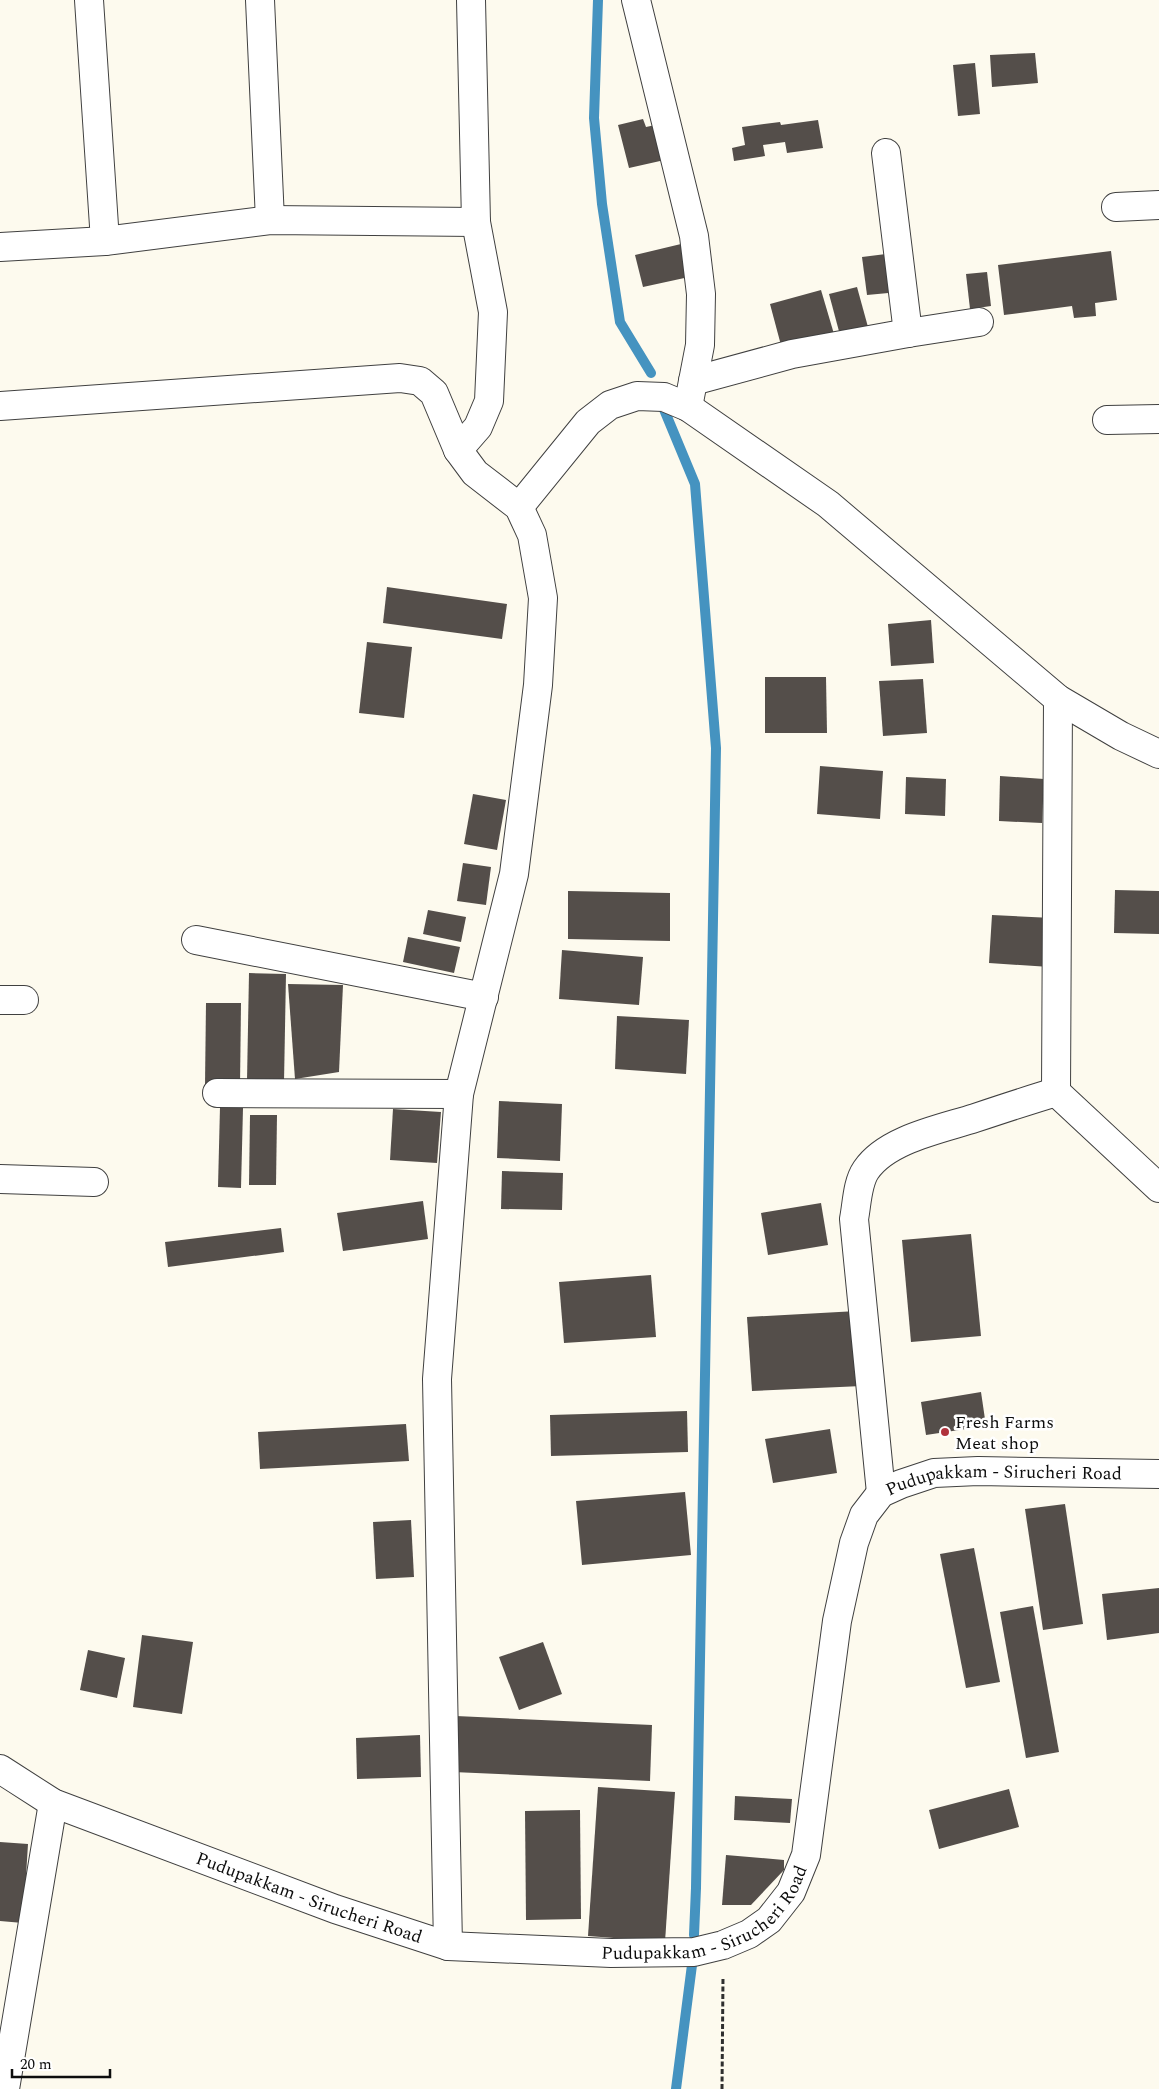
<svg xmlns="http://www.w3.org/2000/svg" width="1159" height="2089" viewBox="0 0 1159 2089" font-family="Spectral,serif">
<style>
.lines{fill:none;stroke-linecap:round;stroke-linejoin:round}
.stream{stroke:#4593c0;stroke-width:10}
.building{fill:#544e4a}
.minor-casing{stroke:#404040;stroke-width:30}
.tertiary-casing{stroke:#404040;stroke-width:30}
.path{stroke:#2f2f2f;stroke-width:3;stroke-dasharray:5 2.5;stroke-linecap:butt}
.minor{stroke:#fff;stroke-width:28}
.tertiary{stroke:#fff;stroke-width:28}
.poi-dot{fill:#b0323c;stroke:#fff;stroke-width:2}
.labels{text-anchor:middle;dominant-baseline:central;stroke-width:5;stroke-linejoin:round;paint-order:stroke}
.poi-label{font-size:18px;fill:#0d0d0d;stroke:#fff;text-anchor:start}
.street-label{font-size:18px;fill:#0d0d0d;stroke:#fff}
</style>
<rect width="100%" height="100%" fill="#fdfaee"/>
<g class="lines">
<g class="stream">
<path d="M 598,0 L 594,118 L 602,204 L 620,322 L 651,373"/>
<path d="M 663,407 L 695,484 L 716,748 L 696,1888 L 694,1935"/>
<path d="M 676,2089 L 692,1965"/>
</g>
</g>
<g class="building">
<path d="M 1035,53 L 1038,83 L 992,87 L 990,55 Z"/>
<path d="M 975,63 L 980,114 L 958,116 L 953,65 Z"/>
<path d="M 643,119 L 646,127 L 660,124 L 669,159 L 629,168 L 618,125 Z"/>
<path d="M 818,120 L 823,148 L 787,153 L 785,142 L 763,145 L 765,156 L 734,161 L 732,148 L 745,145 L 742,127 L 780,122 L 781,125 Z"/>
<path d="M 681,244 L 689,277 L 643,287 L 635,255 Z"/>
<path d="M 1111,251 L 1117,300 L 1095,303 L 1096,316 L 1074,318 L 1072,306 L 1004,315 L 998,265 Z"/>
<path d="M 894,253 L 899,292 L 867,295 L 862,257 Z"/>
<path d="M 987,272 L 991,306 L 970,309 L 966,274 Z"/>
<path d="M 857,287 L 868,327 L 840,335 L 829,294 Z"/>
<path d="M 821,290 L 834,334 L 782,349 L 770,304 Z"/>
<path d="M 387,587 L 507,604 L 502,639 L 383,623 Z"/>
<path d="M 931,620 L 934,663 L 891,666 L 888,624 Z"/>
<path d="M 367,642 L 412,647 L 404,718 L 359,713 Z"/>
<path d="M 765,677 L 826,677 L 827,733 L 765,733 Z"/>
<path d="M 923,679 L 927,733 L 883,736 L 879,681 Z"/>
<path d="M 820,766 L 883,771 L 880,819 L 817,814 Z"/>
<path d="M 1000,776 L 1044,779 L 1042,823 L 999,821 Z"/>
<path d="M 906,777 L 946,779 L 945,816 L 905,814 Z"/>
<path d="M 473,794 L 506,800 L 497,850 L 464,844 Z"/>
<path d="M 463,863 L 491,867 L 486,905 L 457,901 Z"/>
<path d="M 1115,890 L 1159,891 L 1159,934 L 1114,933 Z"/>
<path d="M 568,891 L 670,893 L 670,941 L 568,939 Z"/>
<path d="M 428,910 L 466,917 L 461,942 L 423,934 Z"/>
<path d="M 992,915 L 1052,918 L 1050,967 L 989,963 Z"/>
<path d="M 408,937 L 460,947 L 454,973 L 403,962 Z"/>
<path d="M 562,950 L 643,957 L 639,1005 L 559,999 Z"/>
<path d="M 249,973 L 286,974 L 284,1082 L 247,1081 Z"/>
<path d="M 288,984 L 343,985 L 339,1072 L 295,1079 Z"/>
<path d="M 206,1003 L 241,1003 L 240,1086 L 205,1085 Z"/>
<path d="M 617,1016 L 689,1020 L 686,1074 L 615,1069 Z"/>
<path d="M 499,1101 L 562,1104 L 560,1161 L 497,1158 Z"/>
<path d="M 220,1107 L 243,1108 L 241,1188 L 218,1187 Z"/>
<path d="M 393,1109 L 441,1112 L 437,1163 L 390,1160 Z"/>
<path d="M 250,1115 L 277,1115 L 276,1185 L 249,1185 Z"/>
<path d="M 502,1171 L 563,1173 L 562,1210 L 501,1209 Z"/>
<path d="M 423,1201 L 428,1239 L 343,1251 L 337,1213 Z"/>
<path d="M 821,1203 L 828,1245 L 768,1255 L 761,1213 Z"/>
<path d="M 281,1228 L 284,1252 L 168,1267 L 165,1242 Z"/>
<path d="M 971,1234 L 981,1336 L 911,1342 L 902,1240 Z"/>
<path d="M 651,1275 L 656,1337 L 564,1343 L 559,1282 Z"/>
<path d="M 857,1311 L 862,1386 L 752,1391 L 747,1317 Z"/>
<path d="M 981,1392 L 986,1426 L 926,1435 L 921,1402 Z"/>
<path d="M 687,1411 L 688,1452 L 551,1456 L 550,1415 Z"/>
<path d="M 406,1424 L 409,1461 L 260,1469 L 258,1432 Z"/>
<path d="M 830,1429 L 837,1473 L 773,1483 L 765,1439 Z"/>
<path d="M 685,1492 L 691,1555 L 582,1565 L 576,1501 Z"/>
<path d="M 1065,1504 L 1083,1624 L 1043,1630 L 1025,1509 Z"/>
<path d="M 411,1520 L 414,1577 L 376,1579 L 373,1522 Z"/>
<path d="M 974,1548 L 1000,1682 L 966,1688 L 940,1554 Z"/>
<path d="M 1159,1588 L 1159,1633 L 1107,1640 L 1102,1594 Z"/>
<path d="M 1033,1606 L 1059,1752 L 1026,1758 L 1000,1612 Z"/>
<path d="M 142,1635 L 193,1642 L 182,1714 L 133,1707 Z"/>
<path d="M 543,1642 L 562,1694 L 519,1710 L 499,1657 Z"/>
<path d="M 88,1650 L 125,1658 L 117,1698 L 80,1690 Z"/>
<path d="M 456,1716 L 652,1725 L 650,1781 L 453,1772 Z"/>
<path d="M 420,1735 L 421,1777 L 357,1779 L 356,1738 Z"/>
<path d="M 598,1787 L 675,1792 L 665,1942 L 588,1936 Z"/>
<path d="M 1009,1789 L 1019,1827 L 939,1849 L 929,1810 Z"/>
<path d="M 735,1796 L 792,1799 L 790,1823 L 734,1820 Z"/>
<path d="M 580,1810 L 581,1919 L 526,1920 L 525,1811 Z"/>
<path d="M 0,1842 L 28,1844 L 23,1923 L 0,1921 Z"/>
<path d="M 726,1855 L 784,1860 L 784,1870 L 751,1905 L 722,1905 Z"/>
</g>
<g class="lines">
<defs>
<g id="minor">
<path d="M 89,0 L 105,241"/>
<path d="M 260,0 L 270,220"/>
<path d="M 636,0 L 694,236 L 701,294 L 700,345 L 688,407"/>
<path d="M 886,153 L 908,333"/>
<path d="M 1116,207 L 1159,205"/>
<path d="M 0,247 L 105,241 L 270,220 L 476,222"/>
<path d="M 693,381 L 792,354 L 908,333 L 979,322"/>
<path d="M 1107,420 L 1159,419"/>
<path d="M 458,450 L 478,427 L 489,401 L 493,312 L 476,222 L 471,0"/>
<path d="M 519,507 L 588,422 L 610,405 L 637,396 L 664,397 L 688,407 L 828,504 L 1058,699 L 1121,736 L 1159,754"/>
<path d="M 1058,699 L 1056,1092 L 1159,1188"/>
<path d="M 196,940 L 484,997"/>
<path d="M 0,1000 L 24,1000"/>
<path d="M 217,1093 L 459,1094"/>
<path d="M 0,1179 L 94,1182"/>
<path d="M 881,1493 L 854,1219 C 857,1204 857,1183 866,1170 C 887,1139 941,1129 975,1118 C 1002,1109 1029,1100 1056,1092"/>
<path d="M 5,2089 L 53,1803"/>
</g>
<g id="tertiary">
<path d="M 0,406 L 400,378 L 420,381 L 434,393 L 458,450 L 475,473 L 519,507 L 532,535 L 543,598 L 538,685 L 514,874 L 459,1094 L 437,1379 L 448,1946"/>
<path id="s1" d="M 0,1769 L 53,1803 L 335,1909 L 448,1946 L 611,1953 L 694,1952 L 723,1945 L 749,1934 L 769,1920 L 791,1892 L 806,1855 L 837,1621 L 854,1543 L 864,1515 L 881,1493 L 901,1484 L 934,1473 L 978,1471 L 1159,1474"/>
</g>
</defs>
<use href="#minor" class="minor-casing"/>
<use href="#tertiary" class="tertiary-casing"/>
<path class="path" d="M 722,2089 L 723,1977"/>
<use href="#minor" class="minor"/>
<use href="#tertiary" class="tertiary"/>
</g>
<circle class="poi-dot" cx="945" cy="1432" r="5"/>
<g class="labels">
<g class="poi-label">
<text x="955" y="1422">Fresh Farms<tspan x="955" dy="21">Meat shop</tspan></text>
</g>
<g class="street-label">
<text stroke="none"><textPath href="#s1" startOffset="1386">Pudupakkam - Sirucheri Road</textPath></text>
<text stroke="none"><textPath href="#s1" startOffset="336">Pudupakkam - Sirucheri Road</textPath></text>
<text stroke="none"><textPath href="#s1" startOffset="756">Pudupakkam - Sirucheri Road</textPath></text>
</g>
</g>
<path d="M12 2069v8h98v-8" fill="none" stroke="#0d0d0d" stroke-width="2.5"/>
<text x="20" y="2069" font-size="15" fill="#0d0d0d" stroke="#ffffff" stroke-width="4" paint-order="stroke">20 m</text>
</svg>
